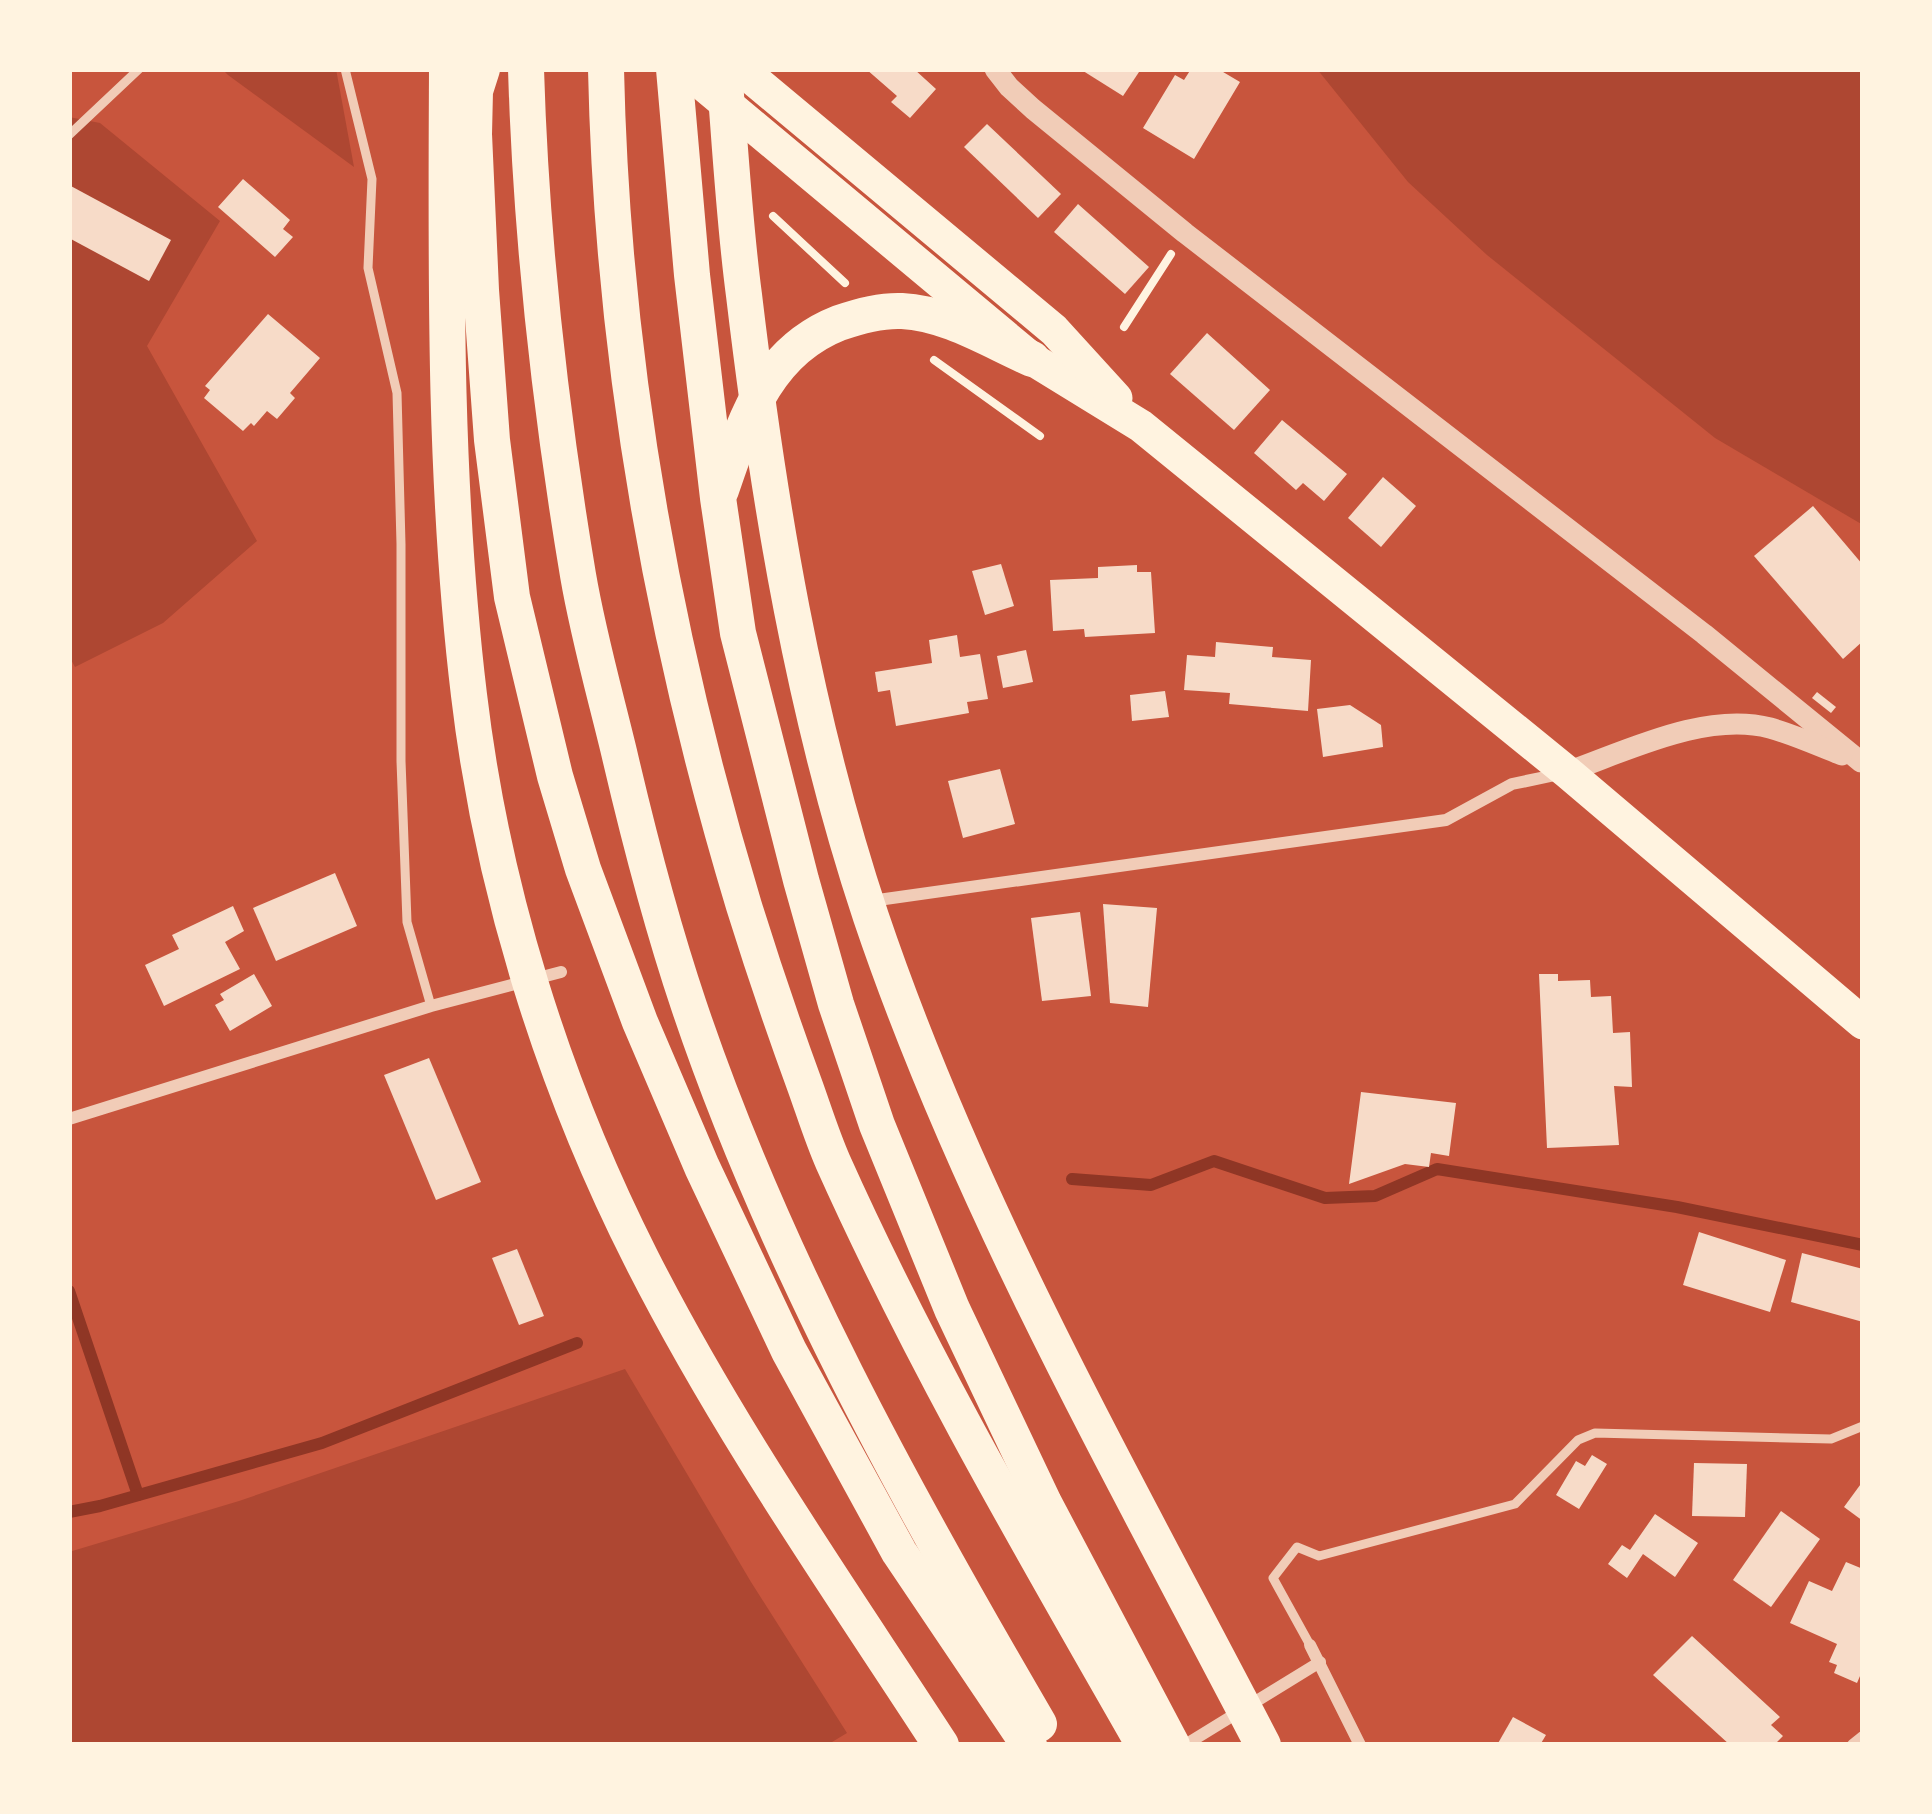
<svg xmlns="http://www.w3.org/2000/svg" width="1932" height="1814" viewBox="0 0 1932 1814" font-family="'Golos Text',sans-serif">
<style>
.green{fill:#ae4732}
.lines{fill:none;stroke-linecap:round;stroke-linejoin:round}
.stream{stroke:#8f3625;stroke-width:12}
.building{fill:#f7dbc8}
.path{stroke:#fff3e0;stroke-width:8}
.service{stroke:#f1ccb7;stroke-width:9}
.minor{stroke:#f1ccb7;stroke-width:12}
.tertiary{stroke:#f1ccb7;stroke-width:21}
.trunk{stroke:#fff3e0;stroke-width:33}
.motorway{stroke:#fff3e0;stroke-width:36}
</style>
<rect width="100%" height="100%" fill="#c8553d"/>
<g class="green">
<path d="M 222,69 L 336,69 L 354,167 L 228,75 Z"/>
<path d="M 1317,69 L 1863,69 L 1863,525 L 1715,438 L 1487,255 L 1408,182 Z"/>
<path d="M 69,117 L 100,123 L 220,221 L 147,346 L 257,541 L 163,623 L 75,667 L 69,656 Z"/>
<path d="M 625,1369 L 751,1582 L 847,1733 L 827,1745 L 69,1745 L 69,1552 L 239,1501 Z"/>
</g>
<g class="lines">
<g class="stream">
<path d="M 1072,1179 L 1151,1185 L 1214,1161 L 1325,1198 L 1375,1196 L 1437,1169 L 1677,1207 L 1863,1245"/>
<path d="M 69,1291 L 138,1495"/>
<path d="M 69,1512 L 100,1506 L 322,1443 L 577,1343"/>
</g>
</g>
<g class="building">
<path d="M 866,69 L 914,69 L 936,89 L 910,118 L 891,102 L 897,96 Z"/>
<path d="M 1080,69 L 1141,69 L 1123,96 Z"/>
<path d="M 1191,69 L 1218,69 L 1240,82 L 1194,159 L 1143,128 L 1175,75 L 1184,80 Z"/>
<path d="M 987,124 L 1061,194 L 1038,218 L 964,147 Z"/>
<path d="M 243,179 L 290,220 L 283,229 L 293,237 L 275,257 L 218,207 Z"/>
<path d="M 69,185 L 171,240 L 149,281 L 69,238 Z"/>
<path d="M 1078,204 L 1149,267 L 1125,294 L 1054,232 Z"/>
<path d="M 268,314 L 320,358 L 290,393 L 295,398 L 277,419 L 267,411 L 254,426 L 251,423 L 243,431 L 204,398 L 210,390 L 205,386 Z"/>
<path d="M 1207,333 L 1270,390 L 1234,430 L 1170,374 Z"/>
<path d="M 1282,420 L 1347,474 L 1324,501 L 1303,483 L 1296,490 L 1254,453 Z"/>
<path d="M 1383,477 L 1416,506 L 1381,547 L 1348,518 Z"/>
<path d="M 1813,506 L 1863,565 L 1863,641 L 1843,659 L 1754,556 Z"/>
<path d="M 1001,564 L 1014,606 L 985,615 L 972,571 Z"/>
<path d="M 1137,565 L 1137,572 L 1151,572 L 1155,633 L 1085,637 L 1084,629 L 1053,631 L 1050,580 L 1098,578 L 1098,567 Z"/>
<path d="M 957,635 L 960,657 L 980,654 L 988,699 L 967,702 L 969,713 L 896,726 L 890,690 L 878,692 L 875,672 L 932,663 L 929,640 Z"/>
<path d="M 1216,642 L 1273,647 L 1272,657 L 1311,660 L 1308,711 L 1229,704 L 1230,693 L 1184,690 L 1187,655 L 1215,657 Z"/>
<path d="M 1026,650 L 1033,682 L 1003,688 L 997,656 Z"/>
<path d="M 1165,691 L 1169,717 L 1132,721 L 1130,695 Z"/>
<path d="M 1817,692 L 1836,707 L 1831,713 L 1812,698 Z"/>
<path d="M 1350,705 L 1381,725 L 1383,747 L 1323,757 L 1317,709 Z"/>
<path d="M 1000,769 L 1015,824 L 963,838 L 948,781 Z"/>
<path d="M 335,873 L 357,926 L 276,961 L 253,908 Z"/>
<path d="M 1103,904 L 1157,908 L 1148,1007 L 1110,1003 Z"/>
<path d="M 233,906 L 244,931 L 225,942 L 240,969 L 164,1006 L 145,965 L 179,949 L 172,935 Z"/>
<path d="M 1080,912 L 1091,996 L 1042,1001 L 1031,918 Z"/>
<path d="M 254,974 L 272,1006 L 230,1031 L 215,1005 L 224,1000 L 220,994 Z"/>
<path d="M 1539,974 L 1558,974 L 1558,981 L 1590,980 L 1591,997 L 1611,996 L 1613,1033 L 1630,1032 L 1632,1087 L 1614,1086 L 1619,1145 L 1547,1148 Z"/>
<path d="M 429,1058 L 481,1182 L 436,1200 L 384,1075 Z"/>
<path d="M 1361,1092 L 1456,1103 L 1449,1156 L 1431,1153 L 1429,1167 L 1405,1164 L 1349,1184 Z"/>
<path d="M 1699,1232 L 1786,1260 L 1770,1312 L 1683,1285 Z"/>
<path d="M 517,1249 L 544,1316 L 519,1325 L 492,1258 Z"/>
<path d="M 1802,1253 L 1863,1269 L 1863,1322 L 1791,1302 Z"/>
<path d="M 1592,1455 L 1607,1464 L 1579,1509 L 1556,1495 L 1576,1461 L 1585,1466 Z"/>
<path d="M 1694,1463 L 1747,1464 L 1745,1517 L 1692,1516 Z"/>
<path d="M 1863,1481 L 1863,1521 L 1844,1507 Z"/>
<path d="M 1781,1511 L 1820,1539 L 1771,1607 L 1733,1580 Z"/>
<path d="M 1655,1514 L 1698,1543 L 1675,1577 L 1643,1554 L 1627,1578 L 1608,1564 L 1622,1545 L 1630,1550 Z"/>
<path d="M 1846,1562 L 1863,1569 L 1863,1669 L 1857,1683 L 1834,1673 L 1837,1665 L 1829,1662 L 1837,1644 L 1790,1623 L 1809,1581 L 1832,1591 Z"/>
<path d="M 1692,1636 L 1780,1717 L 1771,1725 L 1783,1736 L 1774,1745 L 1742,1743 L 1730,1745 L 1653,1675 Z"/>
<path d="M 1513,1717 L 1546,1735 L 1540,1745 L 1497,1745 Z"/>
</g>
<g class="lines">
<g class="path">
<path d="M 773,216 L 845,283"/>
<path d="M 1124,327 L 1171,254"/>
<path d="M 934,360 L 1040,436"/>
</g>
<g class="service">
<path d="M 345,69 L 372,179 L 368,268 L 397,393 L 401,544 L 401,761 L 407,922 L 431,1006"/>
<path d="M 69,135 L 139,69"/>
<path d="M 1310,1645 L 1273,1578 L 1297,1547 L 1319,1556 L 1515,1504 L 1578,1440 L 1595,1433 L 1831,1439 L 1863,1426"/>
</g>
<g class="minor">
<path d="M 871,901 L 1446,820 L 1512,784 L 1560,774"/>
<path d="M 69,1119 L 431,1006 L 561,972"/>
<path d="M 1310,1645 L 1360,1745"/>
<path d="M 1185,1745 L 1320,1662"/>
<path d="M 1853,1745 L 1863,1737"/>
</g>
<g class="tertiary">
<path d="M 995,69 L 1009,87 L 1033,109 L 1185,233 L 1704,634 L 1861,762"/>
<path d="M 1567,772 C 1627,751 1706,711 1770,728 C 1795,735 1819,746 1842,755"/>
</g>
<g class="trunk">
<path d="M 689,69 L 693,76 L 1032,359 L 1141,426 L 1567,772 L 1863,1023"/>
<path d="M 741,69 L 1054,330 L 1116,398"/>
</g>
<g class="motorway">
<path d="M 447,69 C 446,277 444,488 469,695 C 492,889 553,1084 641,1258 C 727,1428 837,1585 941,1745"/>
<path d="M 482,69 L 475,91 L 474,134 L 481,290 L 492,440 L 512,597 L 555,776 L 583,869 L 640,1022 L 702,1167 L 789,1351 L 899,1552 L 1029,1745"/>
<path d="M 526,69 C 531,238 550,408 578,575 C 588,634 605,694 619,752 C 639,838 661,923 689,1006 C 773,1256 906,1497 1039,1724"/>
<path d="M 606,69 C 612,353 662,635 744,906 C 763,967 783,1026 805,1086 C 814,1111 822,1137 833,1162 C 923,1363 1035,1554 1144,1745"/>
<path d="M 674,69 L 692,275 L 718,498 L 738,633 L 801,880 L 836,1004 L 877,1125 L 952,1309 L 1044,1503 L 1172,1745"/>
<path d="M 724,69 C 730,144 734,220 744,295 C 769,505 804,716 871,917 C 969,1207 1122,1474 1263,1745"/>
<path d="M 721,490 C 745,421 765,352 839,323 C 859,316 881,310 902,311 C 947,313 991,341 1032,359"/>
</g>
</g>
<rect width="1932" height="1814" fill="none" stroke="#fff3e0" stroke-width="144"/>
</svg>
